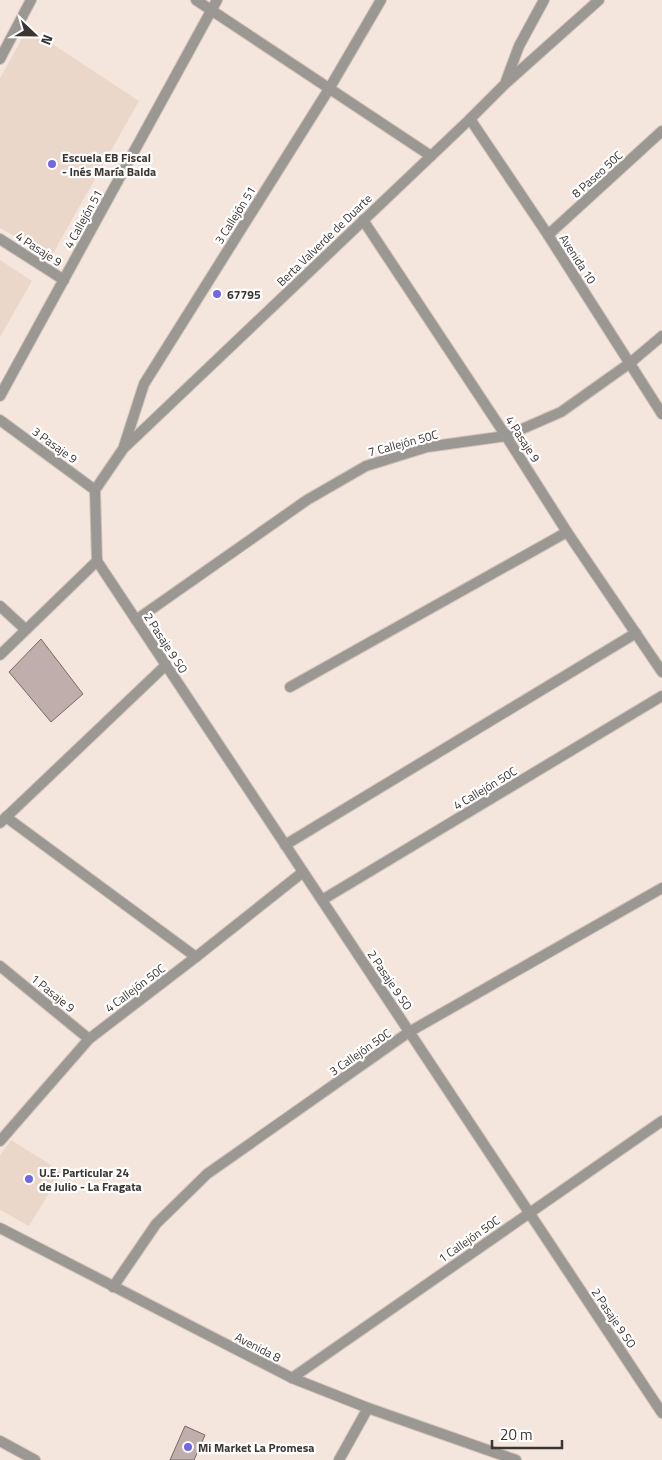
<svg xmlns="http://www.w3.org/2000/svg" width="662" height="1460" viewBox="0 0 662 1460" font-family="'Titillium Web',sans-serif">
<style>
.built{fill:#ebd7ca}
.building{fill:#bfaeab;stroke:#796a68}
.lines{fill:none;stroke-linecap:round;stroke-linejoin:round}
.service-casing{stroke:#d0c3bb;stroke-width:12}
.minor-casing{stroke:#d0c3bb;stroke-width:12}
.tertiary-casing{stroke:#d0c3bb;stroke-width:12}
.service{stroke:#9b9792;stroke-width:10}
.minor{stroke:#9b9792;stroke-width:10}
.tertiary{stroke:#9b9792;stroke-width:10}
.poi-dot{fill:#7267e2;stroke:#fff;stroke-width:2}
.labels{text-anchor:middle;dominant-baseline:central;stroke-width:4.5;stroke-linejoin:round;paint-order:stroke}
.poi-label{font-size:12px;font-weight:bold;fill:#3c3633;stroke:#fff;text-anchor:start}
.street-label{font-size:12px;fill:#3c3633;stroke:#fff}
</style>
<rect width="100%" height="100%" fill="#f5e6dd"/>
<g class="built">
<path d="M 28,28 L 139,101 L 51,257 L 0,228 L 0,78 Z"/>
<path d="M 0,260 L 32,281 L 0,337 Z"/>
<path d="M 11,1140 L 62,1172 L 29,1226 L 0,1210 L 0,1155 Z"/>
</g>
<g class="building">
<path d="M 41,639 L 83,694 L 51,722 L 9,672 Z"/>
<path d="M 185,1426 L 205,1435 L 194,1460 L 170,1460 Z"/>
</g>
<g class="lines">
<defs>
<g id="service">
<path d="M 6,817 L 196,957"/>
<path d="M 0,823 L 166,665"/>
<path d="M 285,845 L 636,633"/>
</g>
<g id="minor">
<path d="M 196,0 L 431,156"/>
<path d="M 0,59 L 31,0"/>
<path d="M 506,81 L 519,46 L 544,0"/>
<path d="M 470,119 L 548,235 L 662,414"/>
<path d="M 363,220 L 506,436 L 567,532 L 662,672"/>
<path d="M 548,235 L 662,131"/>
<path d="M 0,239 L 64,280"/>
<path d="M 0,396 L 217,0"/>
<path d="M 0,420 L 95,490"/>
<path d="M 124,446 L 144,384 L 329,89 L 381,0"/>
<path d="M 97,561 L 662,1413"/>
<path d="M 0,606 L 25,629"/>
<path d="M 136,620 L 307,500 L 366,466 L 427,447 L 506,436 L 561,412 L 630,363 L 662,336"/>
<path d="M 0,655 L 97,561 L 95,490 L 123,449 L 470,119 L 505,84 L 599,0"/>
<path d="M 290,687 L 567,532"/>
<path d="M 322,900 L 662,696"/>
<path d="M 0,966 L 89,1039"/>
<path d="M 0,1141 L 89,1039 L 196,957 L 303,872"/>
<path d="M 0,1228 L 292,1378 L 368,1408 L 516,1460"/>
<path d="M 113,1287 L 156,1224 L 207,1174 L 409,1032 L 662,888"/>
<path d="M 292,1378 L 662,1121"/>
<path d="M 339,1460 L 368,1408"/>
</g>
<path id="tertiary" d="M 0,1441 L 35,1460"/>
</defs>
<use href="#service" class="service-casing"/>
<use href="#minor" class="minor-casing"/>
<use href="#tertiary" class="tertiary-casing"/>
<use href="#service" class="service"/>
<use href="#minor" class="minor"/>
<use href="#tertiary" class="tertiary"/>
</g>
<g class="poi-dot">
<circle cx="52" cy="164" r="5"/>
<circle cx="217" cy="294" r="5"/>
<circle cx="29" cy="1179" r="5"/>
<circle cx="188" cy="1447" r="5"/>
</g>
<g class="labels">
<g class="poi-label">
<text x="62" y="157">Escuela EB Fiscal<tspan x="62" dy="14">- Inés María Balda</tspan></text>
<text x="227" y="294">67795</text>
<text x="39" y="1172">U.E. Particular 24<tspan x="39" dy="14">de Julio - La Fragata</tspan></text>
<text x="198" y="1447">Mi Market La Promesa</text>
</g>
<g class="street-label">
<text transform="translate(597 174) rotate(-42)">8 Paseo 50C</text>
<text transform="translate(235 215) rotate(-58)">3 Callejón 51</text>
<text transform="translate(83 219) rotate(-61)">4 Callejón 51</text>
<text transform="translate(324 240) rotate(-44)">Berta Valverde de Duarte</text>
<text transform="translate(39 249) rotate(33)">4 Pasaje 9</text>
<text transform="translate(578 259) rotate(57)">Avenida 10</text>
<text transform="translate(523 439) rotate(57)">4 Pasaje 9</text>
<text transform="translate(403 443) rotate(-15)">7 Callejón 50C</text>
<text transform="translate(55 445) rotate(36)">3 Pasaje 9</text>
<text transform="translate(166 643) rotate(57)">2 Pasaje 9 SO</text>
<text transform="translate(485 788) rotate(-31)">4 Callejón 50C</text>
<text transform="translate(390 980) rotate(56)">2 Pasaje 9 SO</text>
<text transform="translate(135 988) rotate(-37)">4 Callejón 50C</text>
<text transform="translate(53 993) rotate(39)">1 Pasaje 9</text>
<text transform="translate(360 1052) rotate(-35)">3 Callejón 50C</text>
<text transform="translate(469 1239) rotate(-35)">1 Callejón 50C</text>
<text transform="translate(614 1318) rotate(56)">2 Pasaje 9 SO</text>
<text transform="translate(258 1347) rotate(27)">Avenida 8</text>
</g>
</g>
<g transform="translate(35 35) rotate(112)" stroke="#ffffff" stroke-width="4" paint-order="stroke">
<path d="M0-4L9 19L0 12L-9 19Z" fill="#3c3633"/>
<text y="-8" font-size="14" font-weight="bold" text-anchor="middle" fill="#3c3633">N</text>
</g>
<path d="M492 1440v8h70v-8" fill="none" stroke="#3c3633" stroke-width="2.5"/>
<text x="500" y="1440" font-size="15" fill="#3c3633" stroke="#ffffff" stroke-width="4" paint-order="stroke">20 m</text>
</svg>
